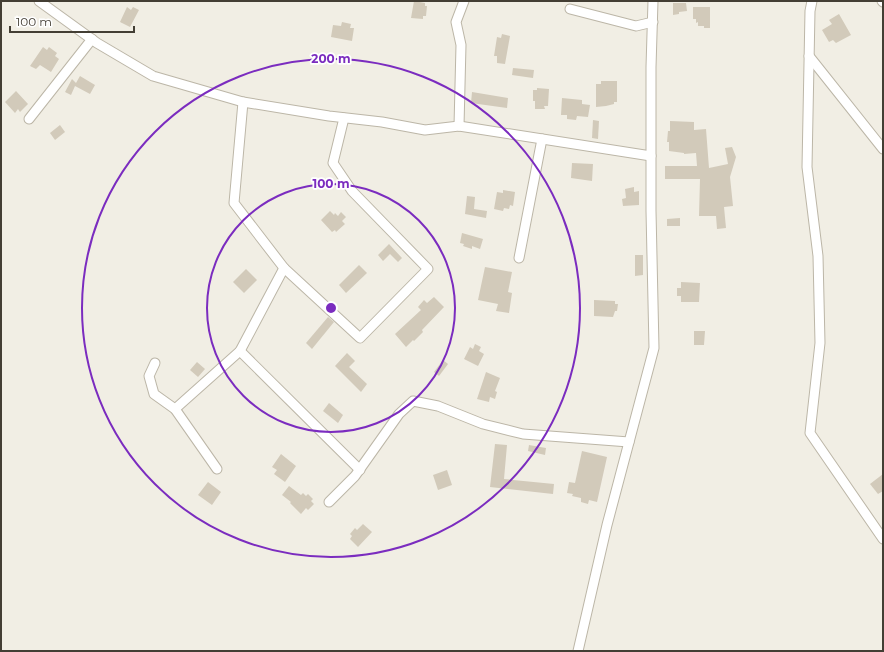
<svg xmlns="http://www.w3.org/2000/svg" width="884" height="652" viewBox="0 0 884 652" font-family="Montserrat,sans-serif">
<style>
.building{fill:#d2caba}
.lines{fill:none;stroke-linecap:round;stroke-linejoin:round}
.minor-casing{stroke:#bcb6a7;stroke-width:11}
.minor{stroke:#fff;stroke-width:9}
.ring{fill:none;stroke:#7b2cbf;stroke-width:2}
.centre{fill:#7b2cbf;stroke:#fff;stroke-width:2}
.ring-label{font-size:12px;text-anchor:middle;font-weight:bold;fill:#7b2cbf;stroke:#fff;stroke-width:3.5;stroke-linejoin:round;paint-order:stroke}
</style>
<rect width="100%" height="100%" fill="#f1eee4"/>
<g class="building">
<path d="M 414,1 L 425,3 L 425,6 L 427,6 L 426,16 L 423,16 L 423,19 L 411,18 Z"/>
<path d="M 673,3 L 686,3 L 687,11 L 679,12 L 679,14 L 673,15 Z"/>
<path d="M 127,7 L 131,10 L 133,7 L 139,10 L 130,27 L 120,22 Z"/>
<path d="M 693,7 L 710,7 L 710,28 L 704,28 L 704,26 L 698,26 L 698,22 L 696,23 L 696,19 L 693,19 Z"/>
<path d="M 839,14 L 851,35 L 836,43 L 833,40 L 829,42 L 822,30 L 832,24 L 829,20 Z"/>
<path d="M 342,22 L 351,24 L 350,28 L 354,28 L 352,41 L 331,37 L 333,25 L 341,26 Z"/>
<path d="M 502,34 L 510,36 L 505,64 L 497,63 L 497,56 L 494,56 L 497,37 L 501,38 Z"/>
<path d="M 43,47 L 47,50 L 49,47 L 57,53 L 55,56 L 59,59 L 51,72 L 40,65 L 36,69 L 30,66 Z"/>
<path d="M 513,68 L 534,70 L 533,78 L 512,75 Z"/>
<path d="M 80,76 L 95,85 L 90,94 L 75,86 L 71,95 L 65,92 L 72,79 L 76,83 Z"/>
<path d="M 601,81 L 617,81 L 617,102 L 614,102 L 614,104 L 606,106 L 596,107 L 596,84 L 601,84 Z"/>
<path d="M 537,88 L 549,89 L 548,106 L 544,106 L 545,109 L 535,109 L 535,101 L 533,101 L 533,90 L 537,90 Z"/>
<path d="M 16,91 L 28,104 L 20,112 L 18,109 L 15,113 L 5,102 Z"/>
<path d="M 472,92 L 508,98 L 507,108 L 471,103 Z"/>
<path d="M 562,98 L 582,100 L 582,104 L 590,105 L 588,117 L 577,116 L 576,120 L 567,119 L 567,115 L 561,115 Z"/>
<path d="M 593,120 L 599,121 L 598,139 L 592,138 Z"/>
<path d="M 670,121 L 694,122 L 694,130 L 706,129 L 709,168 L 728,164 L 725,148 L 732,147 L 736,157 L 730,177 L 733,206 L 724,207 L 726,228 L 717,229 L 716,216 L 699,216 L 700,179 L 665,179 L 665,166 L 697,166 L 696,153 L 684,154 L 684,153 L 669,151 L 669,142 L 667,142 L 668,131 L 670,131 Z"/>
<path d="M 60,125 L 65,132 L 55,140 L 50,133 Z"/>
<path d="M 572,163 L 593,164 L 592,181 L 571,178 Z"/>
<path d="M 634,187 L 634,192 L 639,191 L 639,205 L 623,206 L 622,199 L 626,198 L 625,189 Z"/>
<path d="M 503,190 L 515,192 L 513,206 L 510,205 L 509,209 L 504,208 L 503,211 L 494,209 L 497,192 L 503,193 Z"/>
<path d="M 467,196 L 475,197 L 474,209 L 487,211 L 486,218 L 465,214 Z"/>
<path d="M 330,211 L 334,215 L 335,213 L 338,216 L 341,212 L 346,217 L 342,221 L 345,224 L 336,232 L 335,230 L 332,232 L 321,220 Z"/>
<path d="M 680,218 L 680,226 L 667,226 L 667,219 Z"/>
<path d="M 462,233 L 483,239 L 480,249 L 472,246 L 472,249 L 463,246 L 464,244 L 460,243 Z"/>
<path d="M 389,244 L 402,258 L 398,262 L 390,254 L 383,261 L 378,255 Z"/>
<path d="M 635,255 L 643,255 L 643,275 L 635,276 Z"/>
<path d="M 359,265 L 367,273 L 346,293 L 339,285 Z"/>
<path d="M 485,267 L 512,272 L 508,292 L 512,293 L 509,313 L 496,311 L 498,304 L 478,300 Z"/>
<path d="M 246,269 L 257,280 L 244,293 L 233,282 Z"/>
<path d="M 681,282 L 700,283 L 699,302 L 681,302 L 681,296 L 677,296 L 677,288 L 681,288 Z"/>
<path d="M 434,297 L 444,307 L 422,330 L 423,332 L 414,341 L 413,340 L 406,347 L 395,334 L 421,310 L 418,307 L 424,300 L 427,303 Z"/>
<path d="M 594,300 L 615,301 L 615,304 L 618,304 L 617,311 L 615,311 L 613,317 L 594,316 Z"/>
<path d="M 328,317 L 334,322 L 312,349 L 306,343 Z"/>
<path d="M 694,331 L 705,331 L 704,345 L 694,345 Z"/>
<path d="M 475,344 L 481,347 L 479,351 L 484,354 L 478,366 L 464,359 L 470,347 L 473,349 Z"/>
<path d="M 347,353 L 355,361 L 349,367 L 367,384 L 361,392 L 335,366 Z"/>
<path d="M 443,360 L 448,364 L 439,376 L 434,372 Z"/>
<path d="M 197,362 L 205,369 L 198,377 L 190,370 Z"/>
<path d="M 486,372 L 500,378 L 495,391 L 497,392 L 495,399 L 490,397 L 489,402 L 477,399 Z"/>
<path d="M 329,403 L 343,415 L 338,423 L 323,411 Z"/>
<path d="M 495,444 L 507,445 L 504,479 L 554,484 L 553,494 L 490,487 Z"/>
<path d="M 529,445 L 546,448 L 545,455 L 528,451 Z"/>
<path d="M 582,451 L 607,457 L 597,502 L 589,500 L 588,504 L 581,502 L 581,498 L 572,496 L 573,494 L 567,493 L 569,482 L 575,483 Z"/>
<path d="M 281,454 L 296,466 L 285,482 L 274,474 L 277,470 L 272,467 Z"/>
<path d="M 447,470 L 452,485 L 438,490 L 433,475 Z"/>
<path d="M 883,474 L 883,491 L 878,494 L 870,484 Z"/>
<path d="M 208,482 L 221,492 L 212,505 L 198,495 Z"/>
<path d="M 289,486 L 301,495 L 303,493 L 306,496 L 308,494 L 313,499 L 311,501 L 314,504 L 308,510 L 306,508 L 301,514 L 290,503 L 291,502 L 282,495 Z"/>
<path d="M 363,524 L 372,532 L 358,547 L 350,539 L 352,536 L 350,534 L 355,528 L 357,530 Z"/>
</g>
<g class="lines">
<defs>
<g id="minor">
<path d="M 39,1 L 97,43 L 153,76 L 243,102 L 329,116 L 382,122 L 425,130 L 459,126 L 651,156"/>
<path d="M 812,1 L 810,11 L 807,167 L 818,256 L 820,343 L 810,433 L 883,539"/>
<path d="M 882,1 L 883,2"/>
<path d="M 570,9 L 636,26 L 653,22"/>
<path d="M 809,56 L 883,149"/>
<path d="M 243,102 L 234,203 L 284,268 L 360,338 L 428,269 L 352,191 L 333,163 L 344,118"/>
<path d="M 29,119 L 92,39"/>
<path d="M 459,126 L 461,45 L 456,22 L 464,1"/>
<path d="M 519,258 L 542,139"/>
<path d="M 240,351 L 360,470"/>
<path d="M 155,363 L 149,376 L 154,394 L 175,409 L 217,469"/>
<path d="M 175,409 L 240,351 L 284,268"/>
<path d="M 329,502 L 355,476 L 399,414 L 413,401 L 438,406 L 483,424 L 523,434 L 629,442"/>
<path d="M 578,651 L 607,525 L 654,348 L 651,211 L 651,67 L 653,1"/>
</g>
</defs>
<use href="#minor" class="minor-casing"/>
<use href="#minor" class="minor"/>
</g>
<g class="ring">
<circle cx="331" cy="308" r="124"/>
<circle cx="331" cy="308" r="249"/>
</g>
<circle cx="331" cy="308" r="6" class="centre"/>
<g class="ring-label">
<text x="331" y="63">200 m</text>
<text x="331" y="188">100 m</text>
</g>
<rect width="884" height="652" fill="none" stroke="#433e34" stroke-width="4"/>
<path d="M10 26v6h124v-6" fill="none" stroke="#433e34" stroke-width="2"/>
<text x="16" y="26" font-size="12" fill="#433e34" stroke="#ffffff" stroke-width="3" paint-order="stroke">100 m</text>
</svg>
